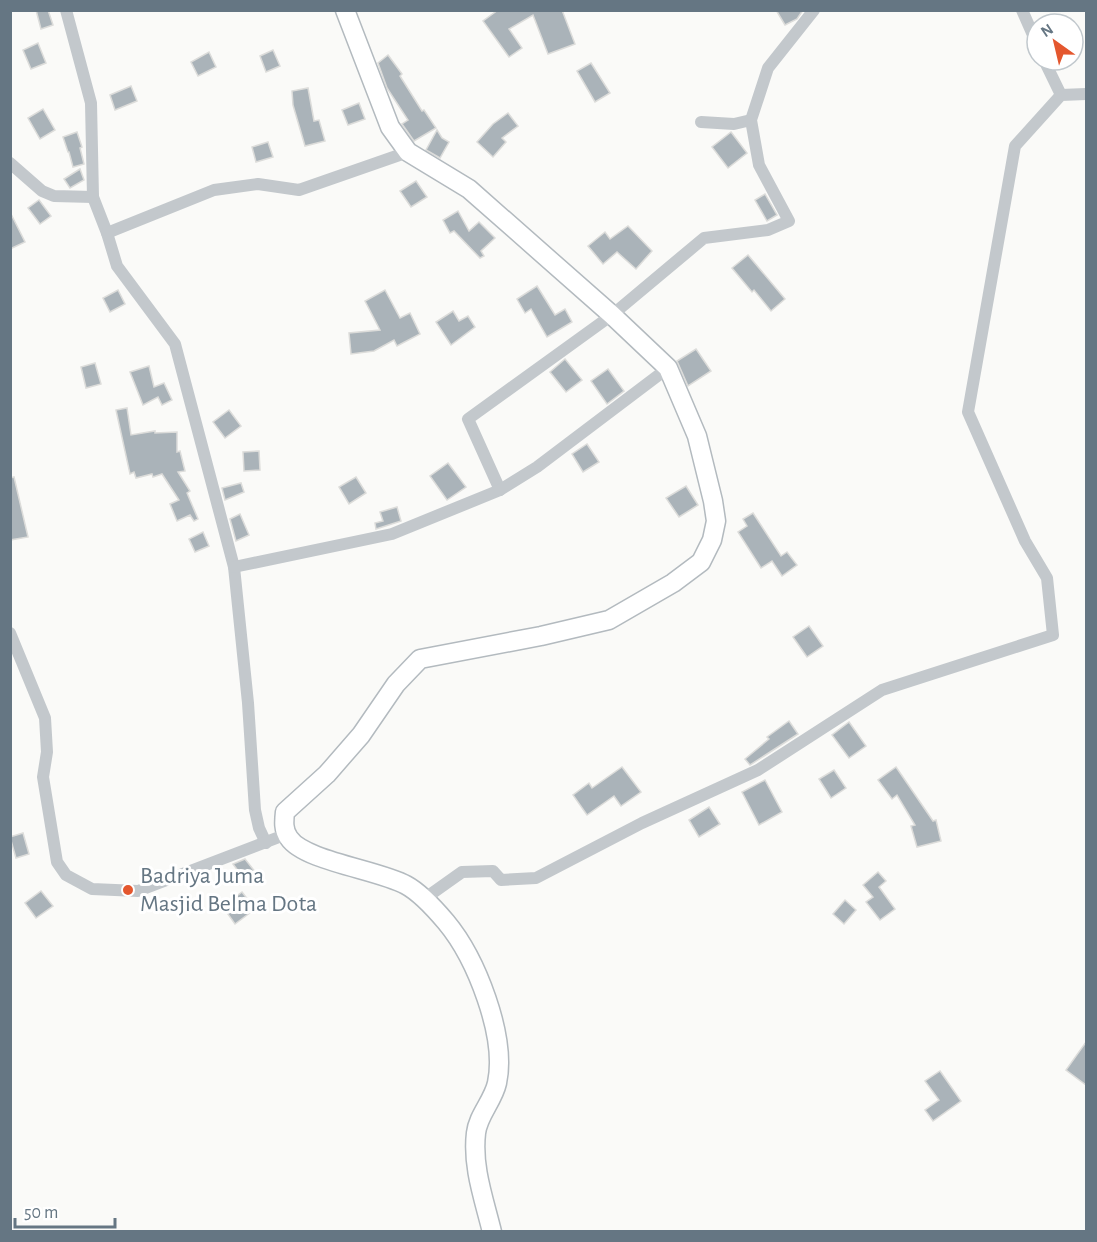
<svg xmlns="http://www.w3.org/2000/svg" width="1097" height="1242" viewBox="0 0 1097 1242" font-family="'Alegreya Sans',sans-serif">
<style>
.building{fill:#aab3b9;stroke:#dcdcda;stroke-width:1.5}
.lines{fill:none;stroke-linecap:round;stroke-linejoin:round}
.secondary-casing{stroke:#b3babf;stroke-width:21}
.street{stroke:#c3c8cc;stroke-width:12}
.secondary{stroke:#fff;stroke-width:18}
.poi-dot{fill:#e4572e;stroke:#fff;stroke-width:2}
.labels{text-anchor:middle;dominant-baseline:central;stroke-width:6;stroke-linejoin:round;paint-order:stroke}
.poi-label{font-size:24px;fill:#657683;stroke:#fff;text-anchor:start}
</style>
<rect width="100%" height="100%" fill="#fafaf8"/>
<g class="building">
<path d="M 36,10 L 48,10 L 53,25 L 41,29 Z"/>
<path d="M 498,10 L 562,10 L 575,44 L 548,54 L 533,15 L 509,29 L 522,48 L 509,57 L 483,21 Z"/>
<path d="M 776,10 L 803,10 L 797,19 L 785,25 Z"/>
<path d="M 38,43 L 46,63 L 31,69 L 23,50 Z"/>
<path d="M 273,50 L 280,66 L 266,72 L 260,56 Z"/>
<path d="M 209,52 L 216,67 L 198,76 L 191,62 Z"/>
<path d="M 388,55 L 402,74 L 400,76 L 422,111 L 424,110 L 436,128 L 414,141 L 402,124 L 408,120 L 387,88 L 378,63 Z"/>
<path d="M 591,63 L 610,93 L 595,102 L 577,71 Z"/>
<path d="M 131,86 L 137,101 L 115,110 L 110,95 Z"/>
<path d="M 308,88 L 314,121 L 319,120 L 325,141 L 305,146 L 293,105 L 292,91 Z"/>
<path d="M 359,103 L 365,119 L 348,125 L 342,110 Z"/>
<path d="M 43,109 L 55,130 L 40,139 L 28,118 Z"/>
<path d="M 508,113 L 518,126 L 502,138 L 506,142 L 493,157 L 477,142 L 493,124 Z"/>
<path d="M 437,130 L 442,138 L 449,142 L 440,158 L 426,150 Z"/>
<path d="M 77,132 L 82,147 L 80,148 L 84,164 L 73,167 L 69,152 L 68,152 L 63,137 Z"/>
<path d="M 731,132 L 747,153 L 728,168 L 712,147 Z"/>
<path d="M 268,142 L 273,157 L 256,162 L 252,147 Z"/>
<path d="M 80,169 L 84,180 L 70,188 L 64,179 Z"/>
<path d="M 416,181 L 427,197 L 411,207 L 400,191 Z"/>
<path d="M 765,194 L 777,215 L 767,221 L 755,200 Z"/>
<path d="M 39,200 L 51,216 L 40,224 L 28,208 Z"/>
<path d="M 458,211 L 469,231 L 479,222 L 495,238 L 481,251 L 484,256 L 480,258 L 454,231 L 450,233 L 443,220 Z"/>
<path d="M 10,212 L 25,242 L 10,249 Z"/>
<path d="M 628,226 L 652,251 L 636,269 L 617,252 L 603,264 L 588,246 L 605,232 L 610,239 Z"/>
<path d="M 748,255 L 785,299 L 771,311 L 754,290 L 752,292 L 732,268 Z"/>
<path d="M 537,286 L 555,315 L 565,309 L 572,322 L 547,337 L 531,309 L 525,313 L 517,299 Z"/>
<path d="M 118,290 L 125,304 L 110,312 L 103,298 Z"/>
<path d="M 385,290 L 400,318 L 410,313 L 420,334 L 397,346 L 394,340 L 374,351 L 351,354 L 349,333 L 380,330 L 365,301 Z"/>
<path d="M 453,311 L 459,321 L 468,316 L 475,327 L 451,345 L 436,322 Z"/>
<path d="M 696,349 L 711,371 L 688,386 L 677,361 Z"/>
<path d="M 565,359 L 582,380 L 566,392 L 550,372 Z"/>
<path d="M 95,363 L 101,384 L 86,388 L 81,367 Z"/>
<path d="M 149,366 L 154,387 L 164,383 L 172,400 L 162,405 L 158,397 L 143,405 L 130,372 Z"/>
<path d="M 608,369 L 624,391 L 607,404 L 591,381 Z"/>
<path d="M 127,408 L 131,435 L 155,431 L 155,433 L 177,432 L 177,452 L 180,451 L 185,471 L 178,472 L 190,491 L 187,493 L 198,519 L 194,521 L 190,515 L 177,521 L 170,504 L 179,500 L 162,474 L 153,477 L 152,474 L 136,478 L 134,472 L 130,474 L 116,410 Z"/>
<path d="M 229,410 L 241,426 L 225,438 L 213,422 Z"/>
<path d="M 587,444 L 599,462 L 583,472 L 572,454 Z"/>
<path d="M 259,451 L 260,470 L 244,471 L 243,452 Z"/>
<path d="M 448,463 L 466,487 L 447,500 L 430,476 Z"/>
<path d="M 14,477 L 28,537 L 10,540 L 10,478 Z"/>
<path d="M 356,477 L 366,493 L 349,504 L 339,487 Z"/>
<path d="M 241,483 L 244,492 L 225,500 L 222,488 Z"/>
<path d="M 686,486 L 698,505 L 679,517 L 666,498 Z"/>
<path d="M 397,507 L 401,521 L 376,529 L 375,523 L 383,521 L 380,512 Z"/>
<path d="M 753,513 L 781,556 L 787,552 L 797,565 L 782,576 L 772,561 L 761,568 L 738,532 L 747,526 L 743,519 Z"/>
<path d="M 240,514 L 249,535 L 236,541 L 230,519 Z"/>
<path d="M 203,532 L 209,546 L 195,552 L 189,539 Z"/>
<path d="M 809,626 L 823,646 L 807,657 L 793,637 Z"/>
<path d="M 789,721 L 798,734 L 750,765 L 745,759 L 769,739 L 767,737 Z"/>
<path d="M 849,722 L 866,746 L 849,758 L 832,735 Z"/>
<path d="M 622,767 L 641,792 L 621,806 L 614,796 L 587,815 L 573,795 L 589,783 L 592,788 Z"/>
<path d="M 896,767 L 933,821 L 936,820 L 941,841 L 917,847 L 911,826 L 915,825 L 897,795 L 892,799 L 878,780 Z"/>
<path d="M 834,770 L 846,788 L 831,798 L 819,779 Z"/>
<path d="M 765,780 L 782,812 L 759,825 L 742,792 Z"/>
<path d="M 709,807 L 720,824 L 699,837 L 689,820 Z"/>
<path d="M 23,833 L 29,854 L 16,858 L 10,837 Z"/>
<path d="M 245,859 L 256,873 L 239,885 L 232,877 L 239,872 L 233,864 Z"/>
<path d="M 878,872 L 886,881 L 879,887 L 895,909 L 880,920 L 866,902 L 873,897 L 863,885 Z"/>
<path d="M 41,891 L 53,906 L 36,918 L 25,903 Z"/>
<path d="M 242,892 L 255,909 L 235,924 L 225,910 L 233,904 L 230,901 Z"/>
<path d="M 845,900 L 856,910 L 844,924 L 833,914 Z"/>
<path d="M 1086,1042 L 1086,1085 L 1066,1070 Z"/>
<path d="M 940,1071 L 961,1101 L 933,1121 L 925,1110 L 939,1100 L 925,1081 Z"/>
</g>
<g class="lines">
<defs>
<path id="secondary" d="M 345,10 L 390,127 L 408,152 L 469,189 L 612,315 L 668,368 L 697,436 L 713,501 L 716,521 L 712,540 L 701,562 L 673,583 L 609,620 L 541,636 L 420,659 L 396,684 L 361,735 L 327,774 L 285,812 C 284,821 283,830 289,838 C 304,861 379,870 406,885 C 421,893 435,909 446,922 C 476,958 507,1036 497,1083 C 493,1101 478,1115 476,1133 C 472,1167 484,1199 492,1232"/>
</defs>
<use href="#secondary" class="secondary-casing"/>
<g class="street">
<path d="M 66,10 L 91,103 L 93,197 L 107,233 L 117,266 L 175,344 L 234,567 L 248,703 L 255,810 L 259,828 L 266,843"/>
<path d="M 1022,10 L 1037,44"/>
<path d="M 1044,60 L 1061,95"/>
<path d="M 701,122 L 734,124 L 751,120"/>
<path d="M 10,163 L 42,191 L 54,196 L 93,197"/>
<path d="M 107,233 L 214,190 L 258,184 L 299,190 L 408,152"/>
<path d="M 500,490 L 468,419 L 612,315 L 704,238 L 768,230 L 789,221 L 759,165 L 751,120 L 768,68 L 814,10"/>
<path d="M 234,567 L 392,534 L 500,490 L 537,467 L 668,368"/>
<path d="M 10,633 L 45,718 L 47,752 L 43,777 L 57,862 L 66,875 L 92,889 L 138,891 L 287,834"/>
<path d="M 424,899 L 462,872 L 493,871 L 501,880 L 536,878 L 642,823 L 758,770 L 882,690 L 1053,635 L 1047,578 L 1025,541 L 968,412 L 1015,146 L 1061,95 L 1086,94"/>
</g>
<use href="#secondary" class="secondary"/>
</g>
<circle class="poi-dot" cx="128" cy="890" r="6"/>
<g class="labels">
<g class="poi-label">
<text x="140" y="876">Badriya Juma<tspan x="140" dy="28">Masjid Belma Dota</tspan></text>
</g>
</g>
<rect width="1097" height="1242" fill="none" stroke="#657683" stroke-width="24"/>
<g transform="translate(1055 42) rotate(326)"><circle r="28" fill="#ffffff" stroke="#c1c8cd" stroke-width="1.5"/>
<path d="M0-4.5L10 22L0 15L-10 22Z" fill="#e4572e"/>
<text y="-9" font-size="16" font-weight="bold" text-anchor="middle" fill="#657683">N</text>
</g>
<path d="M15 1218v9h100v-9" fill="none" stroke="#657683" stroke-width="3"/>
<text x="24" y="1218" font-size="18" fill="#657683" stroke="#ffffff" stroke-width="4.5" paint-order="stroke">50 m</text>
</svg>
